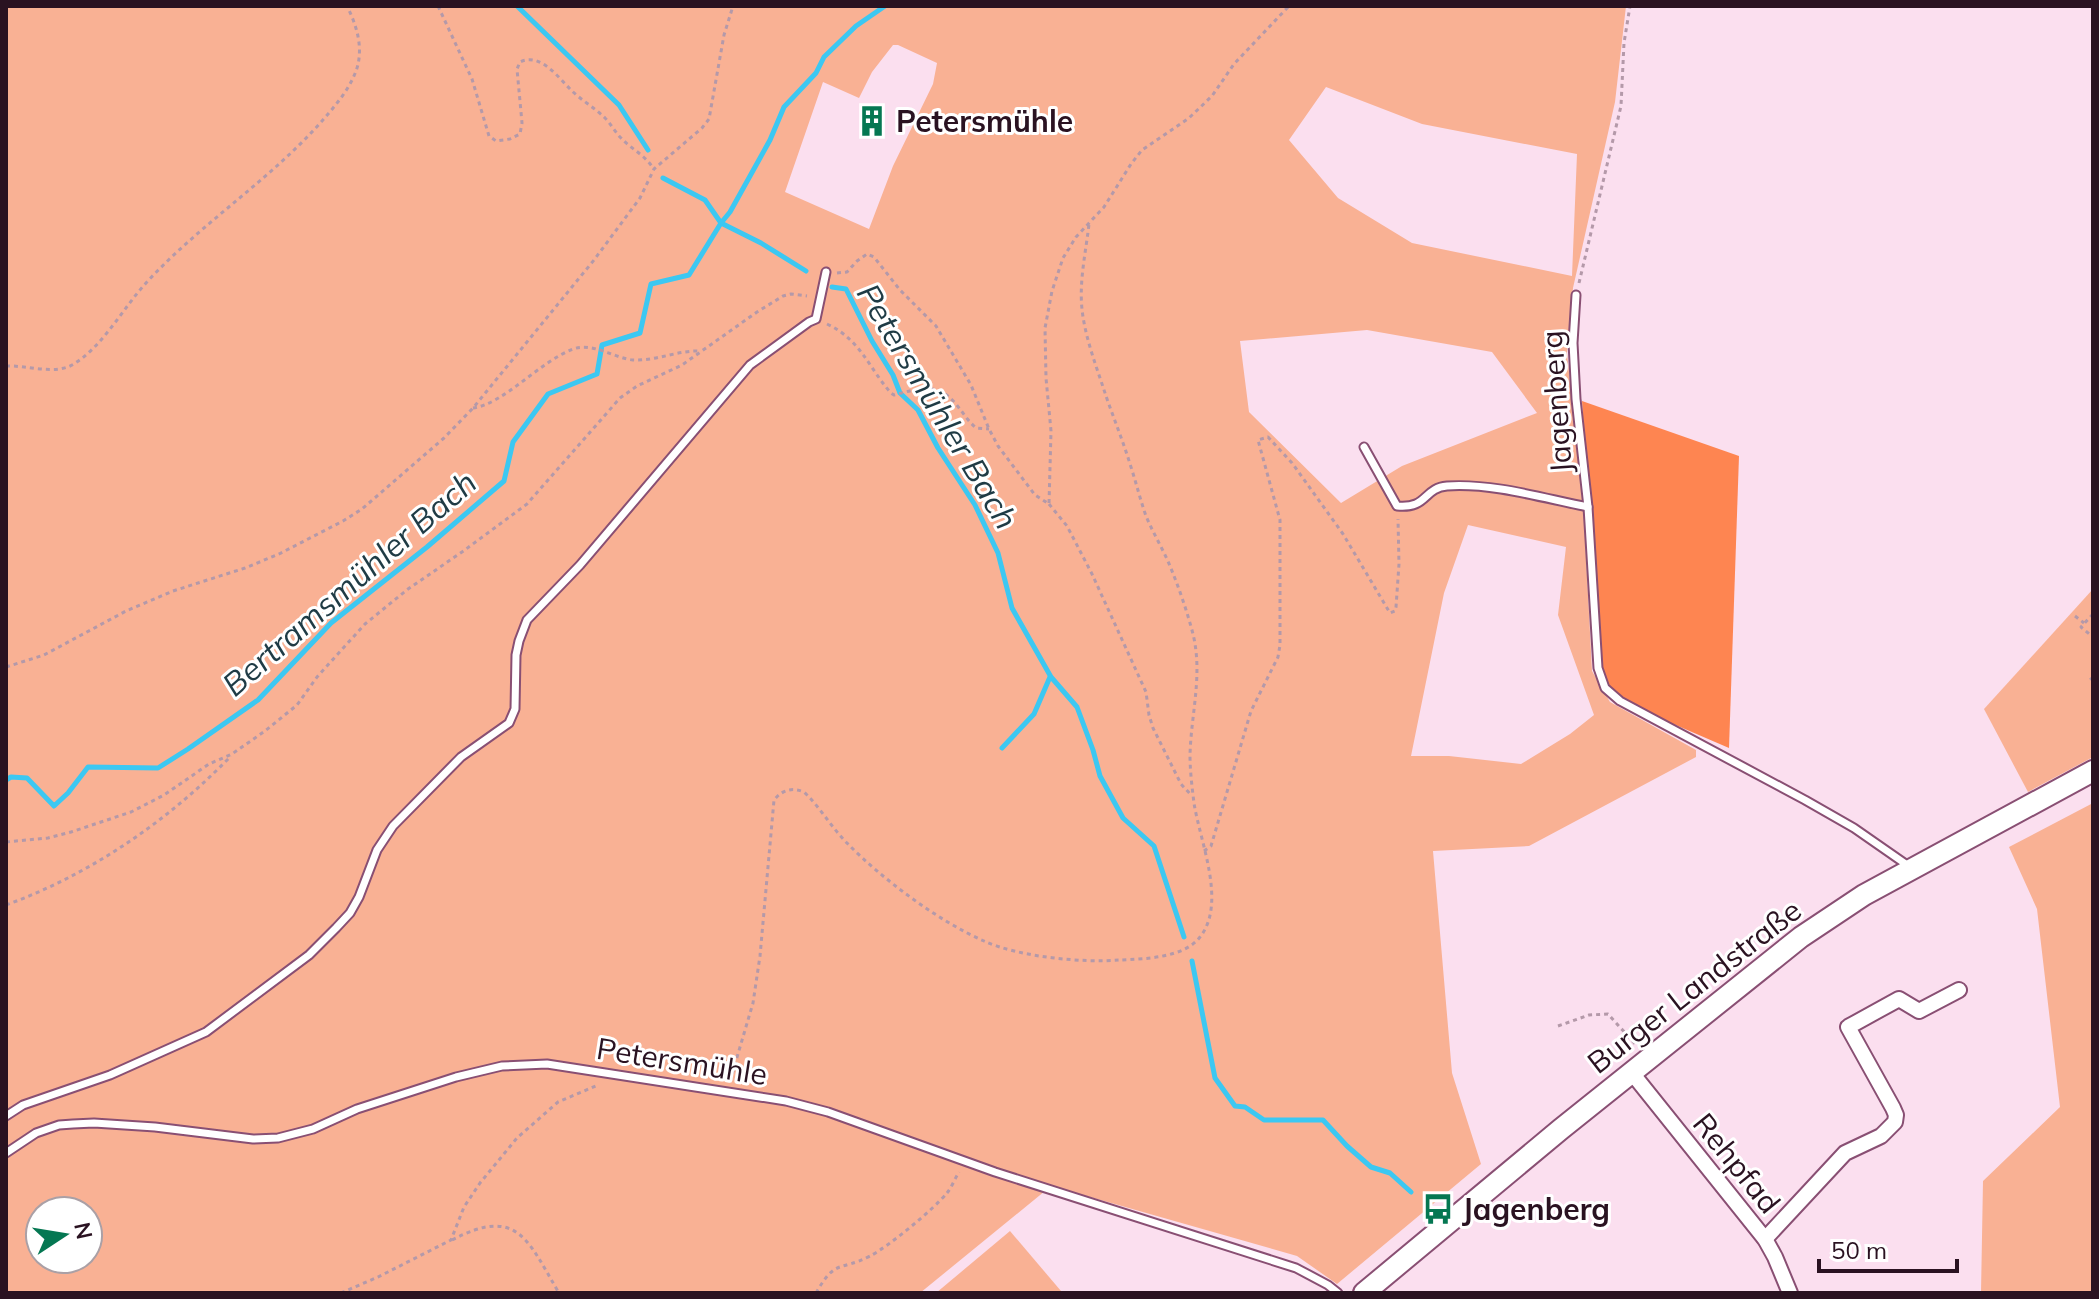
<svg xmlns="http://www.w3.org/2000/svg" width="2099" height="1299" viewBox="0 0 2099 1299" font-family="Mulish,sans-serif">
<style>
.green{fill:#f9b194;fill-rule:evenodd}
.forest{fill:#fe8551}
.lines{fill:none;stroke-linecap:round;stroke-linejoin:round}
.stream{stroke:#3cc8f2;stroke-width:5}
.service-casing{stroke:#894f73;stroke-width:11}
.minor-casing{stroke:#894f73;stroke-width:18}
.secondary-casing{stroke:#894f73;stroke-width:24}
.path{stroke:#b499a9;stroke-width:3;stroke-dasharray:4 4;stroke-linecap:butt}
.service{stroke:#fff;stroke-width:7}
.minor{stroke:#fff;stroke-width:14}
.secondary{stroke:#fff;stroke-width:20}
.labels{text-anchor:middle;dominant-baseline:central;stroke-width:6;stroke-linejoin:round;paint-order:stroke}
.poi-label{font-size:30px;font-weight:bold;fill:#2a1221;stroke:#fff;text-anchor:start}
.street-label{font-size:30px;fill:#2a1221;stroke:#fff}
.water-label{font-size:32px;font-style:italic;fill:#1f3b45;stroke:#fff}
</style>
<rect width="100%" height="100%" fill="#fbdfef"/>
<g class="green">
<path d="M 6,6 L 1626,6 L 1615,102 L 1573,288 L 1567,353 L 1584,518 L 1592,671 L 1610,702 L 1696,750 L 1696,757 L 1529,846 L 1433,851 L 1452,1073 L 1481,1164 L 1337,1284 L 1297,1256 L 1048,1185 L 1045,1191 L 920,1293 L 6,1293 ZM 893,45 L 898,45 L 937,63 L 933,84 L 893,166 L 869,229 L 785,192 L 823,82 L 859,98 L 872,72 ZM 1326,87 L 1422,124 L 1577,154 L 1572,276 L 1412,243 L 1338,198 L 1289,140 ZM 1367,330 L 1492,352 L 1537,413 L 1402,466 L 1341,503 L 1249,412 L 1240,341 ZM 1468,525 L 1566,547 L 1558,615 L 1594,715 L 1570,734 L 1521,764 L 1449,756 L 1411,756 L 1444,593 ZM 40,1211 L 88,1211 L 88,1259 L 40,1259 Z"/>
<path d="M 2093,589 L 2093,757 L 2028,792 L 1984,709 Z"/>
<path d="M 2093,803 L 2093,1293 L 1981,1293 L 1983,1181 L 2060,1107 L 2037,909 L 2009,847 Z"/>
<path d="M 1010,1231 L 1061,1291 L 1059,1293 L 936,1293 Z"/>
</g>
<path class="forest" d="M 1582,401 L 1739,456 L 1729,748 L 1620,701 L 1605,688 L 1598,668 Z"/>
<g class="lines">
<g class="stream">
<path d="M 517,6 L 619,105 L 648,150"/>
<path d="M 663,178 L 705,200 L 721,223 L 761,243 L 806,271"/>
<path d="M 832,287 L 846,289 L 872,341 L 893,375 L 900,393 L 918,410 L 938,448 L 975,505 L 998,553 L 1012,608 L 1051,677 L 1077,707 L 1093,750 L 1100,776 L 1123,818 L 1154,846 L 1184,937"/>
<path d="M 1002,748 L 1034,714 L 1050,677"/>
<path d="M 6,780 L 11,777 L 27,778 L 54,806 L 68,793 L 88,767 L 158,768 L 188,749 L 258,700 L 331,623 L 427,547 L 504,481 L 513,442 L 548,394 L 597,374 L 602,345 L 640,333 L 651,284 L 689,275 L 721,223 L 730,212 L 770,140 L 784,107 L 816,73 L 824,57 L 856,26 L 885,6"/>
<path d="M 1192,961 L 1215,1078 L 1235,1106 L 1245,1107 L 1264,1120 L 1323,1120 L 1347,1146 L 1371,1167 L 1390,1173 L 1411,1192"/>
</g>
<defs>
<g id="service">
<path d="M 1576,295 L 1573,343 L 1576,399 L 1588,507 L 1598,668 L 1605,688 L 1620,701 L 1805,800 L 1854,828 L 1910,867"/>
<path d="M 1364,447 L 1397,506 C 1428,509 1423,488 1447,486 C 1494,483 1542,498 1588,507"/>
<path d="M 6,1116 L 23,1105 L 110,1075 L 206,1032 L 309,955 L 336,928 L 350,913 L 359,897 L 377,850 L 393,826 L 461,757 L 509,723 L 515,709 L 516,655 L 519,641 L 527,620 L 580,565 L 750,365 L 809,322 L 816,319 L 826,272"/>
<path d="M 6,1153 L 36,1133 L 59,1125 L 73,1124 L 94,1123 L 155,1127 L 253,1139 L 278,1138 L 313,1129 L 357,1109 L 456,1077 L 502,1066 L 547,1064 L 786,1101 L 828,1112 L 995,1172 L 1296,1268 L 1328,1285 L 1338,1293"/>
</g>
<g id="minor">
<path d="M 1632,1073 L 1765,1239 L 1775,1257 L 1790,1293"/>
<path d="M 1765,1239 L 1845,1153 L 1881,1136 L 1895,1122 L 1896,1115 L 1893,1108 L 1848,1027 L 1899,999 L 1919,1011 L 1959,990"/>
</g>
<path id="secondary" d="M 1364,1293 L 1561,1129 L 1801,937 L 1864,895 L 2093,771"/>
</defs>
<use href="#service" class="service-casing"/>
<use href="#minor" class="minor-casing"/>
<use href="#secondary" class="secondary-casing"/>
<g class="path">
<path d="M 438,6 L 472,79 L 489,136 L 496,141 L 510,139 L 520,134 L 522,123 L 517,69 L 520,62 C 540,52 558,77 571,90 C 581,100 595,108 605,118 C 611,124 615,132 621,138 C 631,149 645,155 653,168"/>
<path d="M 837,273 L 847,272 L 857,261 L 867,254 L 874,257 L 900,290 L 936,326 L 971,385 L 989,429 L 998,446 L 1035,495 L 1049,504 L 1051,431 L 1046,378 L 1045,328 L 1052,291 L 1063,258 L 1076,237 L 1104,207 L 1131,164 L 1142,150 L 1189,118 L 1212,96 L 1234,64 L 1289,6"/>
<path d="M 1579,283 L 1621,106 L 1624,43 L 1630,6"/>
<path d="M 827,324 C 861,340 868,367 891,393 L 894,395 C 918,389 936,381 955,403 C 962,411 967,420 976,428 L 989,429"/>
<path d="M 6,366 C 26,365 54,375 72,365 C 102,348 123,308 146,283 C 200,224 269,181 322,121 C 335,106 349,90 356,71 C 364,49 357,26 347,6"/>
<path d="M 473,408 C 504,404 539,362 573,349 C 593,342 614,358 633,360 C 657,361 678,350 701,351"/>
<path d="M 1049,504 L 1067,526 L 1092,574 L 1146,692 L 1149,715 L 1153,728 L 1181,784 L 1192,796"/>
<path d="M 2092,595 L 2093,596"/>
<path d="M 2093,614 L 2081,627 L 2093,637"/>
<path d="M 2075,616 L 2084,623"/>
<path d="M 6,667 L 44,655 L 126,611 L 173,591 L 245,568 L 279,554 L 343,521 L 362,509 L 444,438 L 473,408 L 594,260 L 640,198 L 654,169 L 702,128 L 709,119 L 724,35 L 733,6"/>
<path d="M 2093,677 L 2090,680 L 2093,683"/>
<path d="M 6,842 L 48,838 L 71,832 L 131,812 L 164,795 L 209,764 L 232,754 L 265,731 L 297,705 L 317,677 L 365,624 L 408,589 L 462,552 L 527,504 L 620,398 L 637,386 L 682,365 L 757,312 L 783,296 L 791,294 L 807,296"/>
<path d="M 1204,851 L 1211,846 L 1251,711 L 1278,657 L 1280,645 L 1280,520 L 1258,440 L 1268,437 L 1292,463 L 1343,534 L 1390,613 L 1395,611 L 1396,607 L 1399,564 L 1398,519"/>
<path d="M 6,905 C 91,874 168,821 231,756"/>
<path d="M 1558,1026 L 1589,1015 L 1608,1014 L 1637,1046"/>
<path d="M 730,1081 L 753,1003 L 760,956 L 774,800 C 782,790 792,787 804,792 C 820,807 831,827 847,843 C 881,878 938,921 984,941 C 1019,957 1082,963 1120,960 C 1144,959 1184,958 1200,937 C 1227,903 1200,842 1194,803 C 1192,787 1190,771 1190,755 C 1191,714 1203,675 1193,634 C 1187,611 1179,588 1170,566 C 1163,549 1153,533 1146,516 C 1140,499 1136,482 1130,464 C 1123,441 1114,419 1106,396 C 1097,368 1085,338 1082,309 C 1079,281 1086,251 1089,224"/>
<path d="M 452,1240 C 518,1205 528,1241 559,1293"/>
<path d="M 341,1293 L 378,1277 L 451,1240 L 464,1207 L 480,1183 L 517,1138 L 558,1102 L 598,1085"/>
<path d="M 816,1293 C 836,1258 839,1272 870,1256 C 888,1247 934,1209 947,1193 C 952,1187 955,1178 959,1172"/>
</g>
<use href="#service" class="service"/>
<use href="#minor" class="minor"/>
<use href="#secondary" class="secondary"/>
</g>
<defs>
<symbol id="building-bare" viewBox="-9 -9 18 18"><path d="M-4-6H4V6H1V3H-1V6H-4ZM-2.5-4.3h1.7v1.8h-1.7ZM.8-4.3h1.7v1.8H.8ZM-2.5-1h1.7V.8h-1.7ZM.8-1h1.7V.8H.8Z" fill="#057752" stroke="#fff" stroke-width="2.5" paint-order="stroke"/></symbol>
<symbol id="bus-bare" viewBox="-9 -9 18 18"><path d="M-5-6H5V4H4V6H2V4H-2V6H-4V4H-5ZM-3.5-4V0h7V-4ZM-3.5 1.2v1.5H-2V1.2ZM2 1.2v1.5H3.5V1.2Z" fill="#057752" stroke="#fff" stroke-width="2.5" paint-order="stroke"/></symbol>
</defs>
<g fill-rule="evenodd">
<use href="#building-bare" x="850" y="99" width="44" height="44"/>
<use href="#bus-bare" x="1416" y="1187" width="44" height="44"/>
</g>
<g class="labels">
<g class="poi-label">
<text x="896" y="121">Petersmühle</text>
<text x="1462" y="1209">Jagenberg</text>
</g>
<g class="street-label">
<text transform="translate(1556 402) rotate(-94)">Jagenberg</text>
<text transform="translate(1694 986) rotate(-38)">Burger Landstraße</text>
<text transform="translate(682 1061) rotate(9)">Petersmühle</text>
<text transform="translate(1737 1163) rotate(51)">Rehpfad</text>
</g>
<g class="water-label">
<text transform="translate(938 406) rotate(59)">Petersmühler Bach</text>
<text transform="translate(349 583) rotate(-41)">Bertramsmühler Bach</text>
</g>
</g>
<rect width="2099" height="1299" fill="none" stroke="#2a1221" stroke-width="16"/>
<g transform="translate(64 1235) rotate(78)"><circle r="38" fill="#ffffff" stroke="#aaa0a6" stroke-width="2"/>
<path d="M0-6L14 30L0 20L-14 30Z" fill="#057752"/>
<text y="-12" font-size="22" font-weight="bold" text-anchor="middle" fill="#2a1221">N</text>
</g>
<path d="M1819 1259v12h138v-12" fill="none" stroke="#2a1221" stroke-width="4"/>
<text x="1831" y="1259" font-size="24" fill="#2a1221" stroke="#ffffff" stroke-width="6" paint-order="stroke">50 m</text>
</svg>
